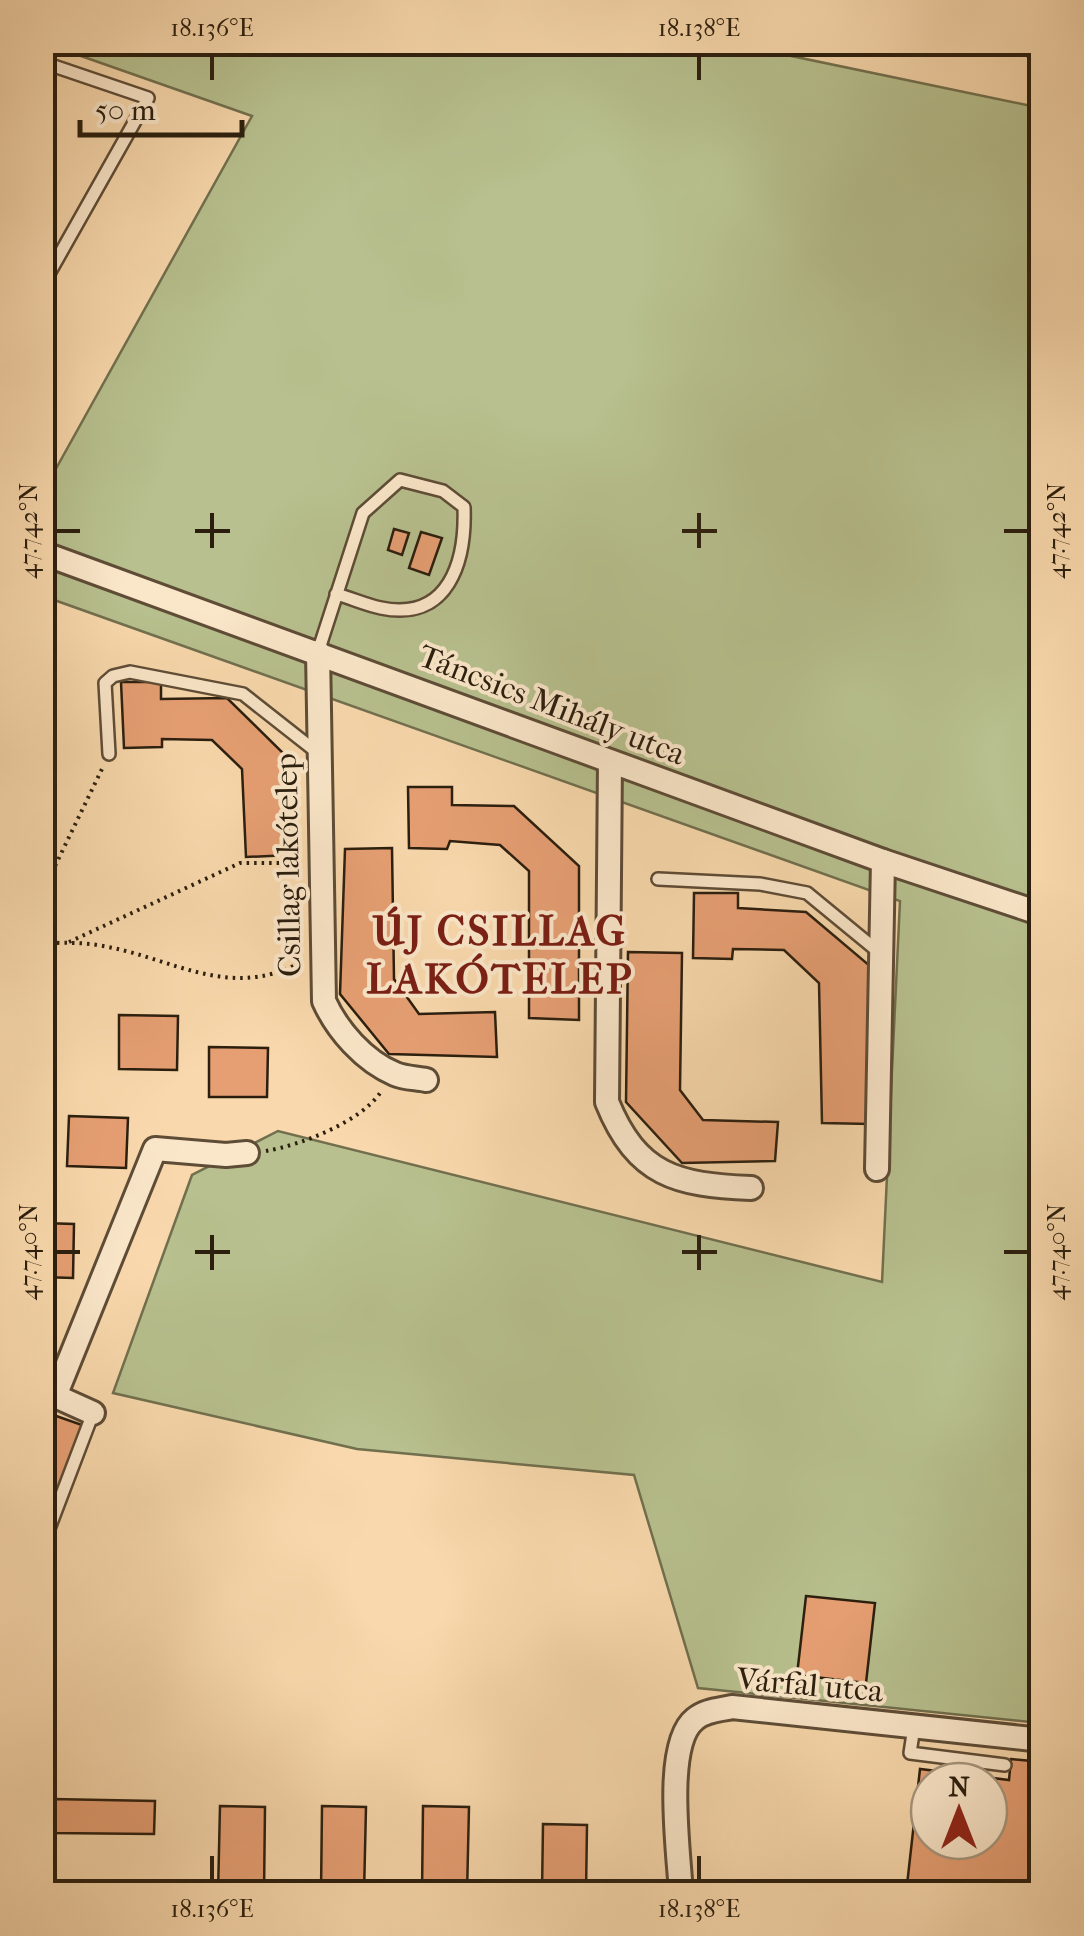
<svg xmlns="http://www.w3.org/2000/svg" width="1084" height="1936" viewBox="0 0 1084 1936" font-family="'IM FELL French Canon',serif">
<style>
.green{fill:#b7c08e;stroke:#716f4e;stroke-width:2.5}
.building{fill:#e69f73;stroke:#2b1e0e;stroke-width:2.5;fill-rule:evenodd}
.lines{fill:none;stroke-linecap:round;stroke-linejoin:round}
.service-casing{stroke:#5e4c36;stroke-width:16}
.minor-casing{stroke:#5e4c36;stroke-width:28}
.path{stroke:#2b1e0e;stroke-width:4;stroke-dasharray:2.5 5;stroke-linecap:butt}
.service{stroke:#fae6c9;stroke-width:11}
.minor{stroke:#fae6c9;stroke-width:22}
.ticks{fill:none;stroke:#2b1e0e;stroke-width:4}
.labels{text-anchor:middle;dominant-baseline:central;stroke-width:8;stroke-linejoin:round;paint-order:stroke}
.street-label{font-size:32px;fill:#2b1e0e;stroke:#fae6c9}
.district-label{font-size:42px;font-weight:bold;letter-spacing:2.5px;fill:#7a1f14;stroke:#fae6c9}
.neatline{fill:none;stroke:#2b1e0e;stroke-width:4}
.ticks-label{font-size:25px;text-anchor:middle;fill:#2b1e0e}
</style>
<rect width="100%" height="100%" fill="#f8d8ac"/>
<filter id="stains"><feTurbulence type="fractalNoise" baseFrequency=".002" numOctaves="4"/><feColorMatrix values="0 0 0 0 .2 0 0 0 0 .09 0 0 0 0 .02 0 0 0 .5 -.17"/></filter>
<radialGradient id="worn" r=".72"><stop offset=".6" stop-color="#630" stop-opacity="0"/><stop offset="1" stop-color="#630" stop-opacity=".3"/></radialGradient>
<path class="green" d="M 44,43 L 729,43 L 1041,108 L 1041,1723 L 698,1688 L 634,1475 L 357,1449 L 113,1393 L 192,1175 L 278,1131 L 882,1282 L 900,901 L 43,596 L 43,492 L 252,116 Z"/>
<g class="building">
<path d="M 394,529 L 409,533 L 402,555 L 388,550 Z"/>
<path d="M 421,532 L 442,538 L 429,575 L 409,568 Z"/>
<path d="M 121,682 L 161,682 L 161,699 L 227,698 L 285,755 L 290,855 L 246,857 L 242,769 L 212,740 L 162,739 L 162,747 L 124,748 Z"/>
<path d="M 408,787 L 452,787 L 452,805 L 514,806 L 579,866 L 579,1020 L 529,1018 L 529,871 L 500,845 L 450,841 L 447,849 L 409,848 Z"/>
<path d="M 392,848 L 394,979 L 419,1014 L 495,1012 L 497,1057 L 389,1054 L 340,994 L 345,849 Z"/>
<path d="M 694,893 L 738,893 L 738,908 L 806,912 L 870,966 L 870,1124 L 822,1123 L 819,983 L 784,950 L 733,949 L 732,959 L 693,958 Z"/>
<path d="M 628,952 L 682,953 L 680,1090 L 703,1120 L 778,1122 L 775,1161 L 682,1163 L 626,1102 Z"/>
<path d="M 119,1015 L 178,1016 L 177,1070 L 119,1069 Z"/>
<path d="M 209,1047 L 268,1048 L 267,1097 L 209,1097 Z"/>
<path d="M 69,1116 L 128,1118 L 126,1168 L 67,1166 Z"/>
<path d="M 42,1223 L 74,1224 L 73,1278 L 42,1277 Z"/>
<path d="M 42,1411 L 82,1425 L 45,1530 L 42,1529 L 42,1473 L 54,1440 L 42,1436 Z"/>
<path d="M 806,1596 L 875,1603 L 866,1683 L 797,1675 Z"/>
<path d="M 1011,1759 L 1042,1762 L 1042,1820 L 1033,1894 L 906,1894 L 920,1769 L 1009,1780 ZM 929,1781 L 989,1781 L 989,1841 L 929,1841 Z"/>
<path d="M 52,1799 L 155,1801 L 154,1834 L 51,1833 Z"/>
<path d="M 220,1806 L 265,1807 L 264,1894 L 218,1894 Z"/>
<path d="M 322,1806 L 366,1807 L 364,1894 L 321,1894 Z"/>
<path d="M 423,1806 L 469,1807 L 467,1894 L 422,1894 Z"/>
<path d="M 543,1824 L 587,1825 L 586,1894 L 542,1894 Z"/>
</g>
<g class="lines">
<defs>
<g id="service">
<path d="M 1010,42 L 1042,55"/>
<path d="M 42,62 L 148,98 L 42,286"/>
<path d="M 318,652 L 363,513 L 400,480 L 443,491 L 464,507 C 466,561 449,622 381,608 C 366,605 351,598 336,594"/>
<path d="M 109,754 L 105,683 L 113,676 L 130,672 L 243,694 L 318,753"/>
<path d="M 658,879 L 760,884 L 807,893 L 880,953"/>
<path d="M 42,1547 L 93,1413"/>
<path d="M 914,1727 L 910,1753 L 1005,1765"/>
</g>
<g id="minor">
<path d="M 42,553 L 883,861 L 1042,914"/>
<path d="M 318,652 L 324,1001 C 337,1030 364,1061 395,1074 C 404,1078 416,1078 426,1080"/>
<path d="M 610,762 L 607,1102 C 637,1176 677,1185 751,1188"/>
<path d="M 877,1169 L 883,861"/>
<path d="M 42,1390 L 93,1413"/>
<path d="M 55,1396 L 155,1149 L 226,1155 L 247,1153"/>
<path d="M 681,1894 C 679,1853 663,1744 695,1719 C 706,1710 719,1710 732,1707 L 1042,1740"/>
</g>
</defs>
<use href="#service" class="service-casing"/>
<use href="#minor" class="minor-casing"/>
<g class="path">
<path d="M 42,893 L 103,767"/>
<path d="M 69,942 L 240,863 L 302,863"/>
<path d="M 42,943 C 60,943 79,942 97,945 C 171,956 225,1001 300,963"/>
<path d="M 266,1151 C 301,1145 360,1122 380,1093"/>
</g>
<use href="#service" class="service"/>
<use href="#minor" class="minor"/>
</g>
<path class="ticks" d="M 212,55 L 212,80M 699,55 L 699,80M 212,513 L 212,548M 699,513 L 699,548M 55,531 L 80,531M 195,531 L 230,531M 682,531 L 717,531M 1004,531 L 1029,531M 212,1235 L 212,1270M 699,1235 L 699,1270M 55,1252 L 80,1252M 195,1252 L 230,1252M 682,1252 L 717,1252M 1004,1252 L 1029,1252M 212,1856 L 212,1881M 699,1856 L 699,1881"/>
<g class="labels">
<g class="street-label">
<text transform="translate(552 705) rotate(21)">Táncsics Mihály utca</text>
<text transform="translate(288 865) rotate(-91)">Csillag lakótelep</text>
<text transform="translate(810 1685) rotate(5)">Várfal utca</text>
</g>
<g class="district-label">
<text x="500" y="931">ÚJ CSILLAG<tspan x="500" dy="48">LAKÓTELEP</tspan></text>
</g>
</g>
<rect width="1084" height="1936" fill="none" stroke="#f8d8ac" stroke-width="110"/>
<g transform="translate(959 1811)"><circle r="48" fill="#fae6c9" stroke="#a7967e" stroke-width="2.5"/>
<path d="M0-8L18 38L0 25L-18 38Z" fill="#8f2418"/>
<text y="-15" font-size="28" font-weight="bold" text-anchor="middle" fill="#2b1e0e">N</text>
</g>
<path d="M80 120v15h162v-15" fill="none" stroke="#2b1e0e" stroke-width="5"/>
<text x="95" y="120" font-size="30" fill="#2b1e0e" stroke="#fae6c9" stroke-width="8" paint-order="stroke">50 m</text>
<rect x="55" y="55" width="974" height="1826" class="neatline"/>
<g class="ticks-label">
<text x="212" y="36">18.136°E</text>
<text x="699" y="36">18.138°E</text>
<text transform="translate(28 531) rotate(-90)" y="9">47.742°N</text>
<text transform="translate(1056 531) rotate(-90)" y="9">47.742°N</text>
<text transform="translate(28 1252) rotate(-90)" y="9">47.740°N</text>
<text transform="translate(1056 1252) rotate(-90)" y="9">47.740°N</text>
<text x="212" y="1917">18.136°E</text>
<text x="699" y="1917">18.138°E</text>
</g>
<rect width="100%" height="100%" filter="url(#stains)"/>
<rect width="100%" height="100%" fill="url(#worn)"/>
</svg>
